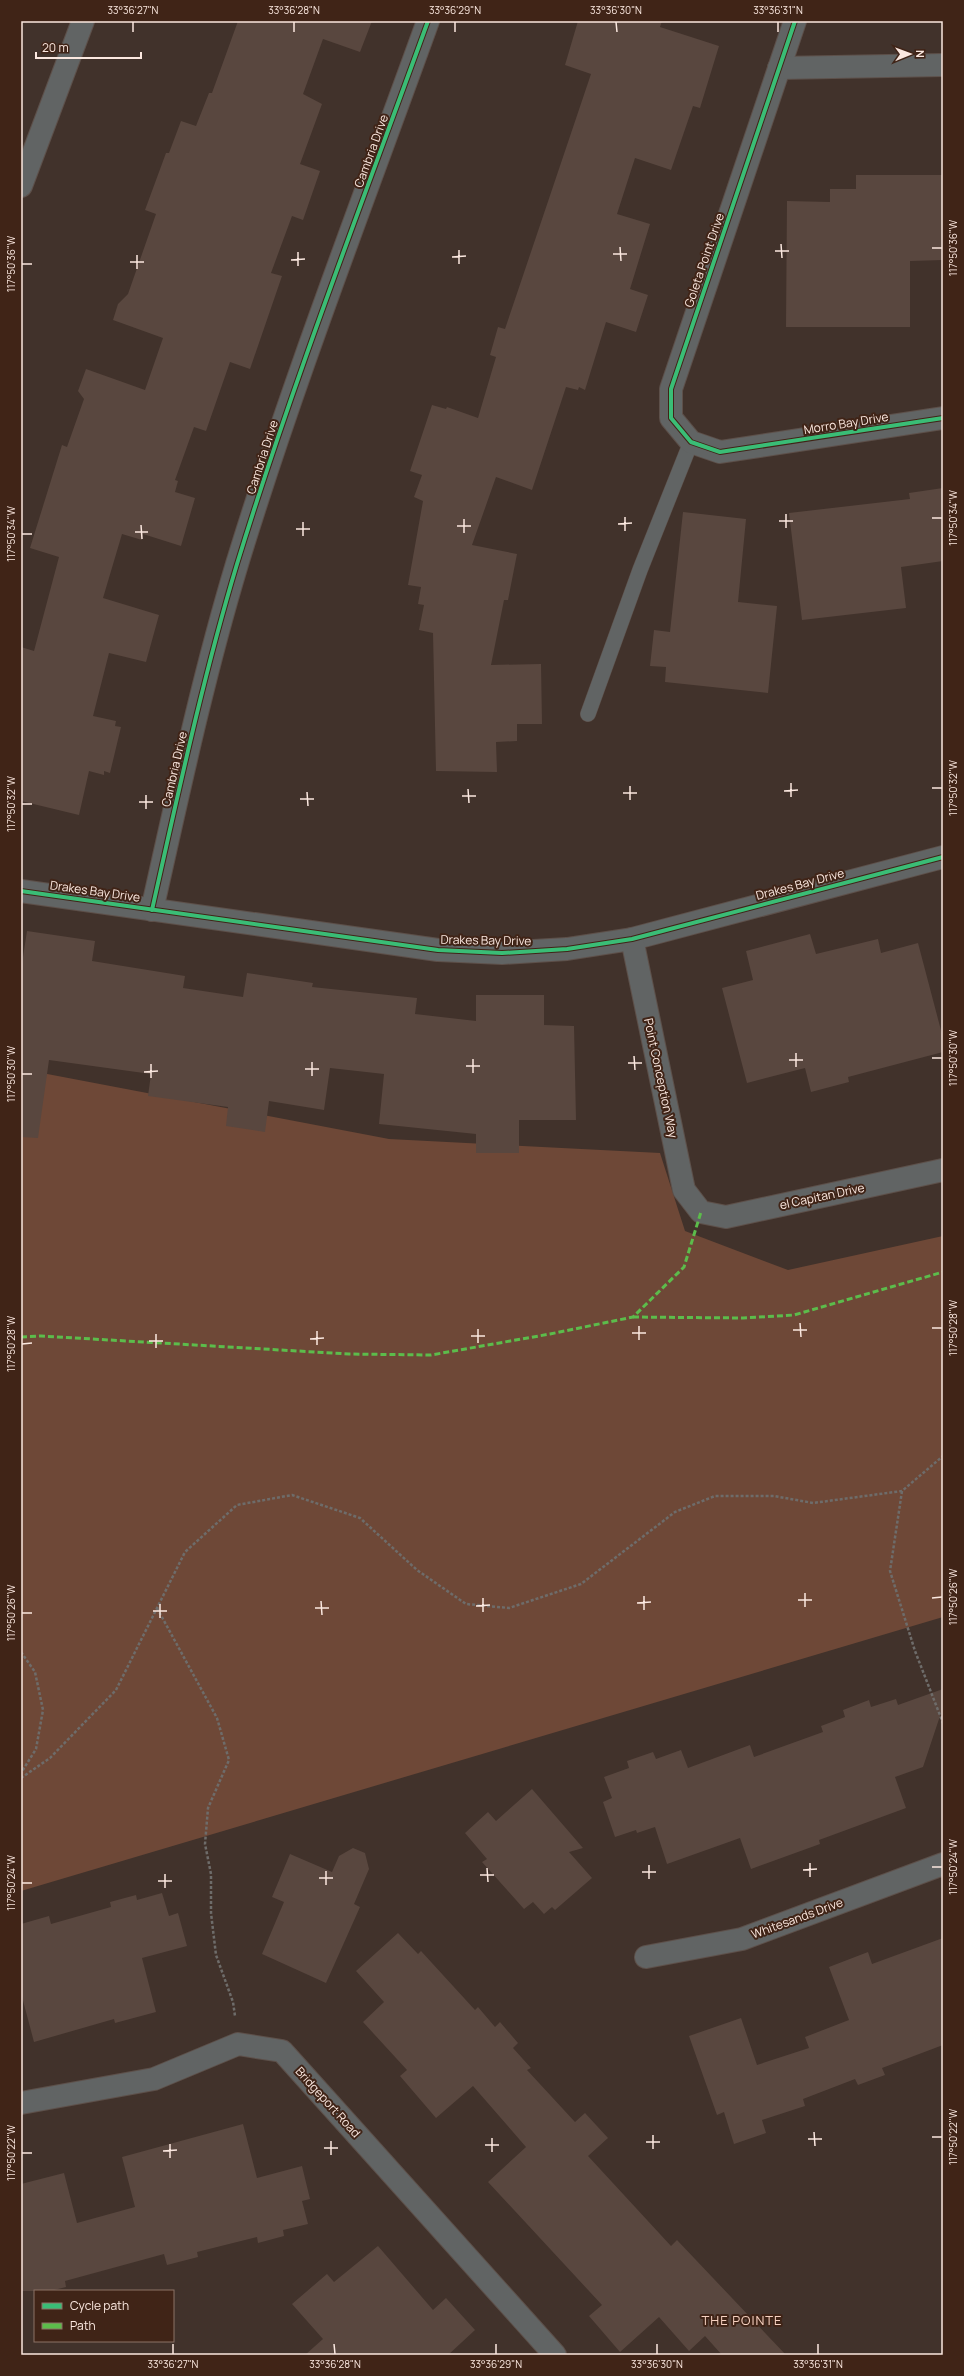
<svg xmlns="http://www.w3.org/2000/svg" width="964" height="2376" viewBox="0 0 964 2376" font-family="Manrope,sans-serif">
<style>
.green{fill:#6e4837}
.building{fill:#59473f}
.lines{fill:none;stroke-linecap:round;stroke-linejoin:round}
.service-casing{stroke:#5d504a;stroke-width:16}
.minor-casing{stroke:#5d504a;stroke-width:24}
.tertiary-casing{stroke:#5d504a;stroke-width:24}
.path{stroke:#6e6c6a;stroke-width:2.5;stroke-dasharray:3 2;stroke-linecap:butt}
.service{stroke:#616464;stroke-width:15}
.minor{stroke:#616464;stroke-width:22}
.tertiary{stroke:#616464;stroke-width:22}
.quiet{stroke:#5cbc4b;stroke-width:3;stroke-dasharray:6 3;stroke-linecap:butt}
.cycleway-casing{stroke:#402417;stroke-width:6}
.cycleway{stroke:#3abd76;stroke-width:4}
.ticks{fill:none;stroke:#fbe8e0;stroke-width:1.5}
.labels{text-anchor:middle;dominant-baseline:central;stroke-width:4;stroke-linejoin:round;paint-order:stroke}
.street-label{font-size:12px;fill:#fbe8e0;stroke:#402417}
.neighbourhood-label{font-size:13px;letter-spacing:1px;fill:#f7d2c1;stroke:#402417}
.neatline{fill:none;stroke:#fbe8e0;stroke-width:1.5}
.ticks-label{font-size:10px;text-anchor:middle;fill:#fbe8e0}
</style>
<rect width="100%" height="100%" fill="#41322b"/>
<path class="green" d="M 21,1069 L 389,1139 L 660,1153 L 685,1231 L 788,1270 L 943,1236 L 943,1617 L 21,1891 Z"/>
<g class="building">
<path d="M 238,21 L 372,21 L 360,52 L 323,39 L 303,94 L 322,104 L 300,164 L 320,171 L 303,220 L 292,216 L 271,273 L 282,276 L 250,369 L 230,362 L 206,431 L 194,427 L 175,480 L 178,481 L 175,492 L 195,498 L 181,546 L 143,534 L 142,540 L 122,534 L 103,598 L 159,615 L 146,662 L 109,653 L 93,716 L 116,721 L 115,726 L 121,727 L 110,773 L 104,771 L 104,775 L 89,771 L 79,815 L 21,801 L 21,647 L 34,651 L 59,557 L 30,548 L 62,445 L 67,447 L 84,399 L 78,391 L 86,369 L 145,390 L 163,338 L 113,320 L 118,304 L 128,294 L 156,214 L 145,210 L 166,153 L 169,153 L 181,121 L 196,126 L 209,93 L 212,93 Z"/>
<path d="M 578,21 L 662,21 L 660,27 L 719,46 L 700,108 L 693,106 L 671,170 L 635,158 L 617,214 L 650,224 L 630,289 L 648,295 L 636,332 L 606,322 L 585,390 L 579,387 L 578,390 L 566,387 L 532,490 L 496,477 L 472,545 L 517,554 L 508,600 L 504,600 L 491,665 L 541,664 L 542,724 L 517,724 L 517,741 L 496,742 L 497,772 L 436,771 L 433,633 L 419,630 L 424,605 L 418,604 L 421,587 L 408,585 L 423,501 L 414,497 L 422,475 L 410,471 L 432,405 L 446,409 L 447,407 L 478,418 L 496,357 L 490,355 L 498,327 L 505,329 L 591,74 L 565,65 Z"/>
<path d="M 856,175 L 943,175 L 943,260 L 910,261 L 910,327 L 786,327 L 787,201 L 830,202 L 830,189 L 856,189 Z"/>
<path d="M 943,488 L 943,561 L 901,567 L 906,608 L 802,620 L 789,513 L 910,499 L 909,493 Z"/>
<path d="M 683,512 L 746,519 L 738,602 L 777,606 L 768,693 L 665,682 L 666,667 L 650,666 L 654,630 L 670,632 Z"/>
<path d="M 27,931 L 95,941 L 92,961 L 185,976 L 183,988 L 243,997 L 247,973 L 313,983 L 312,987 L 417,998 L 415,1014 L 476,1021 L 476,995 L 544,995 L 544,1025 L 574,1026 L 576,1120 L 519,1120 L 519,1153 L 476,1153 L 476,1134 L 379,1124 L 384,1074 L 330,1068 L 324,1110 L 269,1101 L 265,1132 L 226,1126 L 228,1107 L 148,1096 L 151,1074 L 49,1060 L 38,1138 L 21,1137 L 21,970 Z"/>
<path d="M 810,934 L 816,954 L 878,939 L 881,953 L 918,943 L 943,1038 L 943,1052 L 848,1077 L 849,1082 L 811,1092 L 805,1068 L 747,1083 L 722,988 L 753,980 L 746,951 Z"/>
<path d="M 943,1689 L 943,1707 L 923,1767 L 895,1777 L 906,1808 L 819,1840 L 820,1844 L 751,1869 L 740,1838 L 667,1864 L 655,1827 L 637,1833 L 636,1830 L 615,1837 L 603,1802 L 612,1798 L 604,1777 L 629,1768 L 627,1761 L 653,1752 L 656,1759 L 681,1750 L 688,1768 L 750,1745 L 754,1757 L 823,1732 L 821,1726 L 845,1717 L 843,1710 L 869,1700 L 871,1707 L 896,1699 L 898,1705 Z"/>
<path d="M 532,1789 L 583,1848 L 569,1852 L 592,1878 L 555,1910 L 552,1907 L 544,1914 L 533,1902 L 524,1909 L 482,1862 L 487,1859 L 465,1833 L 488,1812 L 496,1821 Z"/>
<path d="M 353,1848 L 365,1853 L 369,1869 L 354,1904 L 360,1907 L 326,1983 L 262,1954 L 284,1902 L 272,1897 L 290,1854 L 332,1872 L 339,1856 Z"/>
<path d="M 162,1893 L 169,1916 L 178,1913 L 187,1946 L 142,1958 L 156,2012 L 115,2023 L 114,2019 L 34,2042 L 21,1993 L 21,1924 L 49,1916 L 51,1924 L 111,1907 L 110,1902 L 136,1895 L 137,1900 Z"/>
<path d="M 398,1933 L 418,1954 L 421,1951 L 475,2010 L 478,2007 L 495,2027 L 500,2022 L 518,2043 L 513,2048 L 531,2068 L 527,2070 L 575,2122 L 585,2113 L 608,2138 L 588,2156 L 671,2246 L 677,2240 L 786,2355 L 722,2355 L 705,2336 L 689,2351 L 659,2317 L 620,2352 L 589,2316 L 602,2305 L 488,2182 L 526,2147 L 473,2086 L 436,2118 L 400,2076 L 407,2070 L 363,2022 L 384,2002 L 356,1971 Z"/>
<path d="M 943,1938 L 943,2045 L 882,2068 L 885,2075 L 858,2085 L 855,2079 L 803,2099 L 805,2106 L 762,2120 L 766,2133 L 734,2144 L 724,2112 L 717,2115 L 689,2036 L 741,2018 L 757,2065 L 809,2048 L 805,2037 L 849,2020 L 829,1967 L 868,1952 L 872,1964 Z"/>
<path d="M 243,2124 L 257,2178 L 302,2166 L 310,2199 L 302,2201 L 308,2224 L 283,2230 L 284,2236 L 258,2243 L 257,2237 L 197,2252 L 198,2257 L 167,2265 L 164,2254 L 65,2281 L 66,2287 L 50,2291 L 21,2291 L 21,2184 L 64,2173 L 77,2223 L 135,2207 L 122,2157 Z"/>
<path d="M 378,2246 L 433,2310 L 446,2298 L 475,2330 L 448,2355 L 305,2355 L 323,2339 L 292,2304 L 327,2274 L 334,2282 Z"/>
</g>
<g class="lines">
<defs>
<path id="service" d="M 588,714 L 640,570 L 691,442"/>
<g id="minor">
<path d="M 795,21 L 671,389 L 671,418 L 691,442 L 720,452 L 943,418"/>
<path d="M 779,68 L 943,65"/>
<path d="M 21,186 L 83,21"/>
<path d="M 21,891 L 438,950 L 502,953 L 567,949 L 632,939 L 943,857"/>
<path d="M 152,910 C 178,794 203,677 237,564 C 293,381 363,201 428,21"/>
<path d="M 646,1957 L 742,1939 L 943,1864"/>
<path d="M 21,2103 L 154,2079 L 238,2044 L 282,2051 L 555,2355"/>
</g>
<path id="tertiary" d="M 632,939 L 684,1190 L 701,1212 L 726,1217 L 943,1170"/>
</defs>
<use href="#service" class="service-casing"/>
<use href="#minor" class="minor-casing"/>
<use href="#tertiary" class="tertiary-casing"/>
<g class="path">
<path d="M 902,1491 L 890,1571 L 915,1651 L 943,1723"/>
<path d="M 157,1608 L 217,1718 L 229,1760 L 208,1808 L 205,1844 L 211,1874 L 211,1913 L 216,1955 L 233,2002 L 235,2016"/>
<path d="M 21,1652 L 35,1672 L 43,1710 L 36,1749 L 21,1773"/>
<path d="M 21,1778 L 50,1758 L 116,1690 L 185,1552 L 237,1505 L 292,1495 L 360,1518 L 417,1570 L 466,1604 L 509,1608 L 581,1584 L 675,1512 L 715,1496 L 774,1496 L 813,1503 L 902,1491 L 943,1456"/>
</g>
<use href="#service" class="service"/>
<use href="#minor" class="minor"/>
<use href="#tertiary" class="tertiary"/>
<g class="quiet">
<path d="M 633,1317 L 743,1318 L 794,1315 L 943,1272"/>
<path d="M 21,1337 L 41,1336 L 349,1354 L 431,1355 L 550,1334 L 633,1317 L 684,1267 L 701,1212"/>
</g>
<defs>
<g id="cycleway">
<path d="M 795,21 L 671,389 L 671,418 L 691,442 L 720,452 L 943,418"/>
<path d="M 21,891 L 438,950 L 502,953 L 567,949 L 632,939 L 943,857"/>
<path d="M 152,910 C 178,794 203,677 237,564 C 293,381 363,201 428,21"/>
</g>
</defs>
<use href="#cycleway" class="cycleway-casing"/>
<use href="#cycleway" class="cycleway"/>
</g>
<path class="ticks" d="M 133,22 L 133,32M 294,22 L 294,32M 455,22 L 455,32M 616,22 L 617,32M 778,22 L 778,32M 781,244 L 782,258M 620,247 L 621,261M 932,248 L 942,248M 459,250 L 459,264M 775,251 L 789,251M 298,252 L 298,266M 613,254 L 627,254M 137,255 L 137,269M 452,257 L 466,256M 291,260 L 305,259M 130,262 L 144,262M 22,264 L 32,264M 786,514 L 786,528M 625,517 L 625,531M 932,518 L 942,518M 464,519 L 464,533M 779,521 L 793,521M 303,522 L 303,536M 618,524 L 632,523M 141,525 L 142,539M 457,526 L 471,526M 296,529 L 310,529M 135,532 L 148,532M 22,534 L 32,534M 791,783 L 791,797M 630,786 L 630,800M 932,788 L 942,788M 468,789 L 469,803M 784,791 L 798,790M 307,792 L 308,806M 623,793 L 637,793M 146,795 L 146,809M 462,796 L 476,796M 300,799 L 314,799M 139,802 L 153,802M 22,804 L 32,804M 796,1053 L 796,1067M 634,1056 L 635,1070M 932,1058 L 942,1058M 473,1059 L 473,1073M 789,1060 L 803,1060M 312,1062 L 312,1076M 628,1063 L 642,1063M 151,1064 L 151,1078M 466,1066 L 480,1066M 305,1069 L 319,1069M 144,1072 L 158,1071M 22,1074 L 32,1074M 800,1323 L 801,1337M 639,1326 L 639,1340M 932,1328 L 942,1328M 478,1329 L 478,1343M 793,1330 L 807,1330M 317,1331 L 317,1345M 632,1333 L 646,1333M 156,1334 L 156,1348M 471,1336 L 485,1336M 310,1339 L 324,1338M 149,1341 L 163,1341M 22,1344 L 32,1343M 805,1593 L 805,1607M 644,1596 L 644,1610M 483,1598 L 483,1612M 932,1598 L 942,1597M 798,1600 L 812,1600M 321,1601 L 322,1615M 637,1603 L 651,1602M 160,1604 L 160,1618M 476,1606 L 490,1605M 315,1608 L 329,1608M 153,1611 L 167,1611M 22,1613 L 32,1613M 810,1863 L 810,1877M 649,1865 L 649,1879M 932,1867 L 942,1867M 487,1868 L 488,1882M 803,1870 L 817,1869M 326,1871 L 326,1885M 642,1872 L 656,1872M 165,1874 L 165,1888M 480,1875 L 494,1875M 319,1878 L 333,1878M 158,1881 L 172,1881M 22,1883 L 32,1883M 814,2132 L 815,2146M 653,2135 L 653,2149M 932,2137 L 942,2137M 492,2138 L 492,2152M 808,2139 L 822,2139M 331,2141 L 331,2155M 646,2142 L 660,2142M 170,2144 L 170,2158M 485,2145 L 499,2145M 324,2148 L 338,2148M 163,2151 L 177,2150M 22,2153 L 32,2153M 173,2344 L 173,2354M 334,2344 L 335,2354M 496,2344 L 496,2354M 657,2344 L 657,2354M 818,2344 L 818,2354"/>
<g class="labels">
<g class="street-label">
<text transform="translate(371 151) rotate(-70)">Cambria Drive</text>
<text transform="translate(704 260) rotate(-71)">Goleta Point Drive</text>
<text transform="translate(846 423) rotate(-9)">Morro Bay Drive</text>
<text transform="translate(262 457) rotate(-72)">Cambria Drive</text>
<text transform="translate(174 769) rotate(-77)">Cambria Drive</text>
<text transform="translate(800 884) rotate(-15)">Drakes Bay Drive</text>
<text transform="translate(95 891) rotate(8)">Drakes Bay Drive</text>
<text transform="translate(486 940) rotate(1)">Drakes Bay Drive</text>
<text transform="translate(661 1078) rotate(78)">Point Conception Way</text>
<text transform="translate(822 1196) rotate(-12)">el Capitan Drive</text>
<text transform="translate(797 1918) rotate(-20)">Whitesands Drive</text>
<text transform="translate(328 2102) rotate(48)">Bridgeport Road</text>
</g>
<g class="neighbourhood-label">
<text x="742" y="2320">THE POINTE</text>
</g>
</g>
<rect width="964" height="2376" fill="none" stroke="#402417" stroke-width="44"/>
<rect x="34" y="2290" width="140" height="52" fill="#402417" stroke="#8b7267"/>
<rect x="42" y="2303" width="20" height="6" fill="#3abd76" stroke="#8b7267"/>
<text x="70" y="2310" font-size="12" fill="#fbe8e0">Cycle path</text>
<rect x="42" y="2323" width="20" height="6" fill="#5cbc4b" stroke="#8b7267"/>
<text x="70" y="2330" font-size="12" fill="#fbe8e0">Path</text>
<g transform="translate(910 54) rotate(89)" stroke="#402417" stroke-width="3" paint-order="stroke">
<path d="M0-3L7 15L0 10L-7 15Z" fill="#fbe8e0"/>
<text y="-6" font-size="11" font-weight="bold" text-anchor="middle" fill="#fbe8e0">N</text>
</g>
<path d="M36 52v6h105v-6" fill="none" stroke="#fbe8e0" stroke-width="2"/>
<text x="42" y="52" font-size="12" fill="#fbe8e0" stroke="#402417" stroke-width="3" paint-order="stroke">20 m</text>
<rect x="22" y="22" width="920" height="2332" class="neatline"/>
<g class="ticks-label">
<text x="133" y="14">33°36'27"N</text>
<text x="294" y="14">33°36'28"N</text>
<text x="455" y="14">33°36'29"N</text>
<text x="616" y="14">33°36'30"N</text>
<text x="778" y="14">33°36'31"N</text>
<text transform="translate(953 248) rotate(-90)" y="4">117°50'36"W</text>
<text transform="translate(11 264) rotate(-90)" y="4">117°50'36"W</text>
<text transform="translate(953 518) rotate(-90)" y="4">117°50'34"W</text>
<text transform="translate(11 534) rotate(-90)" y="4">117°50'34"W</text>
<text transform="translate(953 788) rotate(-90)" y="4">117°50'32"W</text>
<text transform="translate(11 804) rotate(-90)" y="4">117°50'32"W</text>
<text transform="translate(953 1058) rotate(-90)" y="4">117°50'30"W</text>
<text transform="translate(11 1074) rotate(-90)" y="4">117°50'30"W</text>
<text transform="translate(953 1328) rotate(-90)" y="4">117°50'28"W</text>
<text transform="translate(11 1344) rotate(-90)" y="4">117°50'28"W</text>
<text transform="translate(953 1597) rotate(-90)" y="4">117°50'26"W</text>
<text transform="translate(11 1613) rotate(-90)" y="4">117°50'26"W</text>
<text transform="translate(953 1867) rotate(-90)" y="4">117°50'24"W</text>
<text transform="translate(11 1883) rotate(-90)" y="4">117°50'24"W</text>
<text transform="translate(953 2137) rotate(-90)" y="4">117°50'22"W</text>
<text transform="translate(11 2153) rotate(-90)" y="4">117°50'22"W</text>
<text x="173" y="2368">33°36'27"N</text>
<text x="335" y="2368">33°36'28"N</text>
<text x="496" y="2368">33°36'29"N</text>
<text x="657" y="2368">33°36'30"N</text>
<text x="818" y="2368">33°36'31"N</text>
</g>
</svg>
